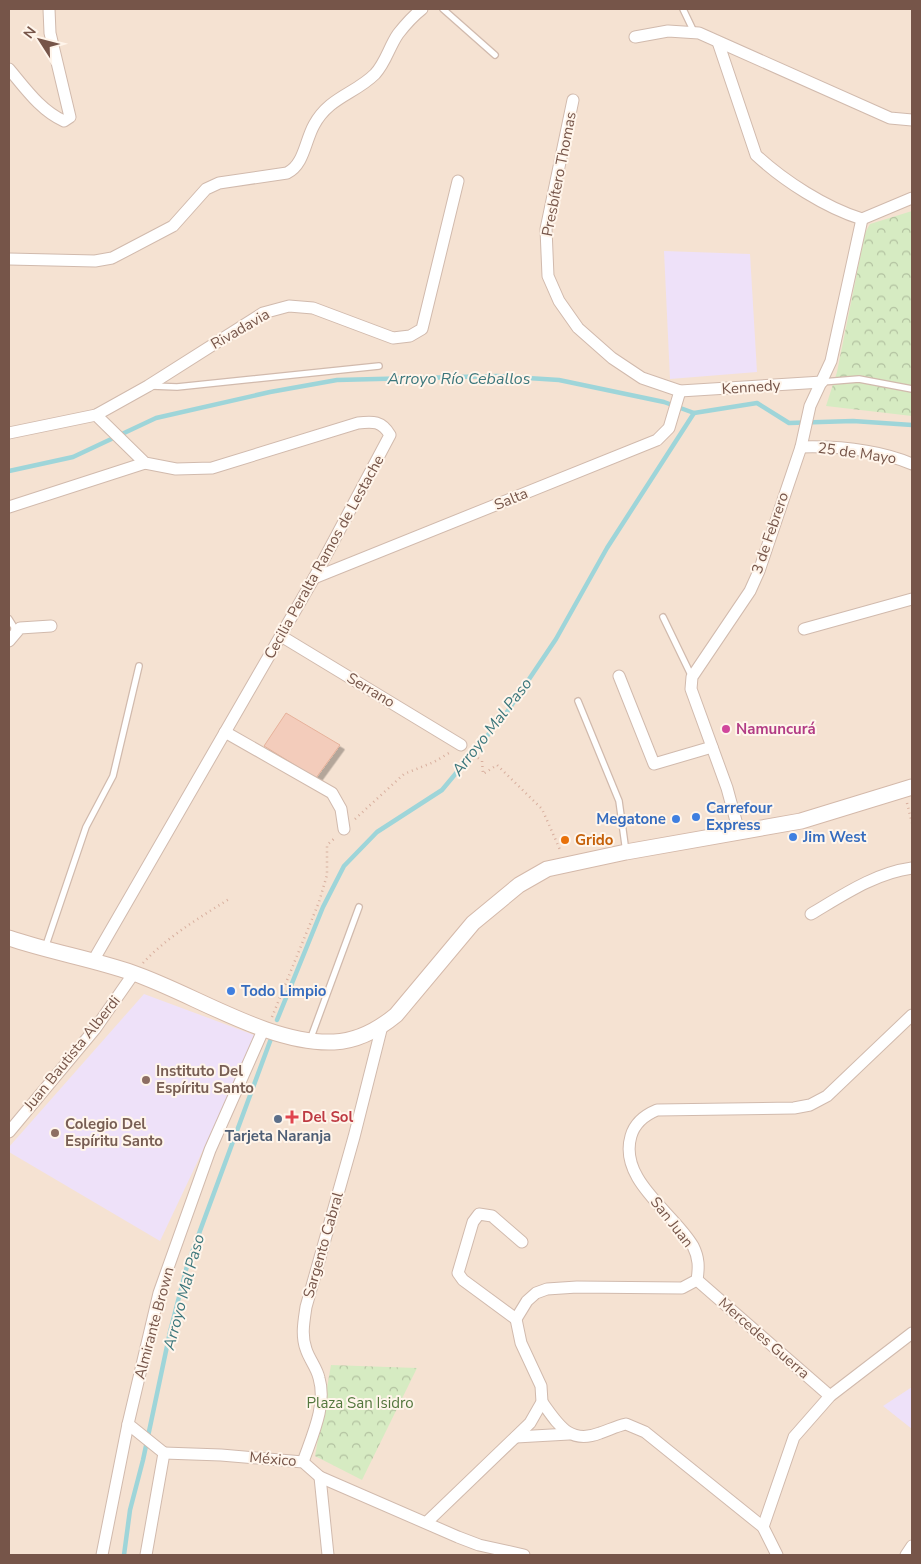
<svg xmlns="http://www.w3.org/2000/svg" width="921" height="1564" viewBox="0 0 921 1564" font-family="'Nunito Sans',sans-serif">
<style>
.residential{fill:#f5e2d2}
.education{fill:#eee1f9}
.park{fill:url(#park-crowns)}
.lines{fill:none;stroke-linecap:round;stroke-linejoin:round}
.stream{stroke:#9ed5d9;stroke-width:4.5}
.building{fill:#f3ccbb;stroke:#e6b19a;filter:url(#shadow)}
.service-casing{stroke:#d1baad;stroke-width:8}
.minor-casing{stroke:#d1baad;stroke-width:13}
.secondary-casing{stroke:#d4b9aa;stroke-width:17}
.path{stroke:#d8af9e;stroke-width:2.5;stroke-dasharray:1 4;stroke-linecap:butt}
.service{stroke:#fff;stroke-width:5.5}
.minor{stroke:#fff;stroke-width:11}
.secondary{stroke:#fff;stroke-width:15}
.hotel-dot{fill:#d1479c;stroke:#fff5eb;stroke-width:2}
.shop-dot{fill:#3f7fe0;stroke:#fff5eb;stroke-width:2}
.food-dot{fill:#e8710a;stroke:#fff5eb;stroke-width:2}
.education-dot{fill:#8d6e63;stroke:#fff5eb;stroke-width:2}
.health-dot{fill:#e0444e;stroke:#fff5eb;stroke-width:2}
.service-dot{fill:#5c6f8a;stroke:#fff5eb;stroke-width:2}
.labels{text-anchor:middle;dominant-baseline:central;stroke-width:4;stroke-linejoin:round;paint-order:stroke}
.street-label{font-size:15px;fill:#765549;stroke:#fff5eb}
.hotel-label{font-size:15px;font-weight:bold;fill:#b23c85;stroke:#fff5eb;text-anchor:start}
.shop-label{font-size:15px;font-weight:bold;fill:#366cbe;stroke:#fff5eb;text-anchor:start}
.food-label{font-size:15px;font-weight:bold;fill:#c56008;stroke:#fff5eb;text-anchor:start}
.education-label{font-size:15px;font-weight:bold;fill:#785e54;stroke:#fff5eb;text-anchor:start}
.health-label{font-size:15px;font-weight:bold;fill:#be3a42;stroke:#fff5eb;text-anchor:start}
.service-label{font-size:15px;font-weight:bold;fill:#4e5e75;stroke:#fff5eb}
.park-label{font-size:15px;fill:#53763d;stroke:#fff5eb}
.water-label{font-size:16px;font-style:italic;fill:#3c777c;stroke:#fff5eb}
</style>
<defs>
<pattern id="park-crowns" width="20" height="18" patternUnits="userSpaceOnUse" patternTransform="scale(1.25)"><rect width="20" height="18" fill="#d6ebc2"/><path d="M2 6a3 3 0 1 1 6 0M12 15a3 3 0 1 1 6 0" fill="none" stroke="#b2c1a0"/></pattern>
<filter id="shadow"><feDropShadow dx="4.5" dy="4.5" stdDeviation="0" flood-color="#0004"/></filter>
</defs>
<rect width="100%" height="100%" fill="#fdf1e4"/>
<path class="residential" d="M 9,9 L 912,9 L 912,1546 L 906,1555 L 9,1555 Z"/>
<g class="education">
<path d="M 664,251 L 750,254 L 757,372 L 670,379 Z"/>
<path d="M 144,994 L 257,1036 L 160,1241 L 9,1152 L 9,1147 Z"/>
<path d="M 912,1387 L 912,1429 L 883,1406 Z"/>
</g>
<g class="park">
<path d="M 912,211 L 912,416 L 826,406 L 837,372 L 865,233 L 870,224 Z"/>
<path d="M 331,1365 L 417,1368 L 362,1480 L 315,1456 Z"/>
</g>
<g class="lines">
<g class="stream">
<path d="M 9,471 L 73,457 L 156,418 L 270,392 L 337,380 L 497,376 L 559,380 L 664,402 L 694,413 L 757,403 L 789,423 L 853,421 L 912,425"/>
<path d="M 277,1020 L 323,907 L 344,866 L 377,832 L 442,790 L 507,712 L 556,639 L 607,548 L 694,413"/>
<path d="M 124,1555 L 130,1510 L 143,1460 L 170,1332 L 187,1266 L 272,1036"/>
</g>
</g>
<path class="building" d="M 286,713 L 340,745 L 316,778 L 264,746 Z"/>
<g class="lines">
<defs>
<g id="service">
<path d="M 443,9 L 495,55"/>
<path d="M 683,9 L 694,32"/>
<path d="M 822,382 L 859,379 L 912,389"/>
<path d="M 152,386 L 177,387 L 379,366"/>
<path d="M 663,617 L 692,677"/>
<path d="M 9,619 L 14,627 L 14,634"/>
<path d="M 578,701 L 619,801 L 626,852"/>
<path d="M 45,948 L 86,827 L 113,776 L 139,666"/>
<path d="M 310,1040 L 359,907"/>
</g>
<g id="minor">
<path d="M 635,37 L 668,31 L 699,33 L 890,118 L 912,120"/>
<path d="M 718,42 L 756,155 C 784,181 826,208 862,219"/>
<path d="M 9,69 C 25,88 41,111 64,121 L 70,117 L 50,33 L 49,9"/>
<path d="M 573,100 L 546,229 L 548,276 L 559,301 L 578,328 L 612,358 L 642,378 L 680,391 L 822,382"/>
<path d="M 862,219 L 912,198"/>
<path d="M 9,259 L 95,261 L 112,258 L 173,226 L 206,189 L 219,183 L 287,173 C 304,165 305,141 314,125 C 329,97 355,94 375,74 C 386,62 389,47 398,34 C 405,25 413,16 422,9"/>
<path d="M 9,433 L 96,415 L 148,386 L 263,313 L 289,306 L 313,308 L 393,338 L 410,336 L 422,329 L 458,181"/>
<path d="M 801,447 C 837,446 878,450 912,464"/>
<path d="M 9,507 L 145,463"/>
<path d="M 314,578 L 657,440 L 669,428 L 680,391"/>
<path d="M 804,629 L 912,599"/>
<path d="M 281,636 L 461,745"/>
<path d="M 9,641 L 20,628 L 51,626"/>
<path d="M 619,676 L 654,764 L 712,747"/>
<path d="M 225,732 L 332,793 L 341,809 L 344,829"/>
<path d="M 739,832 L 727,788 L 691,689 L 692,677 L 750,591 L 759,571 L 801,447 L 810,406 L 831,361 L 862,219"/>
<path d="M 811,914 C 843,895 875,873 912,868"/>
<path d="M 93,961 L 314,578 L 390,435 C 382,421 373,421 358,423 L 212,468 L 176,469 L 145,463 L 96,415"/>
<path d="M 9,1132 L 95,1029 L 134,973"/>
<path d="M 697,1280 L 830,1396"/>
<path d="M 516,1319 L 463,1280 L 458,1273 L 473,1222 L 479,1214 L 492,1216 L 522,1242"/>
<path d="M 542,1402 C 558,1424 569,1445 600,1433 C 609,1430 617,1426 626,1424 L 645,1432 L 763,1527"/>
<path d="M 516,1437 L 569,1434"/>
<path d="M 164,1453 L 128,1424 L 159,1293 L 210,1150 L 264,1028"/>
<path d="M 164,1453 L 221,1455 L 303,1462 L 320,1477 L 458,1537 L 479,1545 L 524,1555"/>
<path d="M 303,1462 C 312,1436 327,1405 319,1378 C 317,1368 309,1359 306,1349 C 301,1335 304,1321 306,1307 L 354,1137 L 382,1026"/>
<path d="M 320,1477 L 328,1555"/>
<path d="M 427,1522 L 530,1423 L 542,1402 L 541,1386 L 521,1343 L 516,1319 L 527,1301 L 536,1293 L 547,1289 L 577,1287 L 682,1288 L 697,1280 C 699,1267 699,1258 693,1246 C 674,1213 618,1180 631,1136 C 635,1122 645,1115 657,1110 L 794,1108 L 810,1105 L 827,1096 L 912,1015"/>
<path d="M 102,1555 L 128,1424"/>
<path d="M 146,1555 L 164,1453"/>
<path d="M 777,1555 L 763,1527 L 794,1437 L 830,1396 L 912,1333"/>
<path d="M 906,1555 L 912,1546"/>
</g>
<path id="secondary" d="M 9,938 C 50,952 93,959 133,973 C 194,994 270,1045 334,1042 C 357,1041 379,1029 396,1015 L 473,923 L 519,885 L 547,869 L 626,852 L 801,821 L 912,787"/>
</defs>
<use href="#service" class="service-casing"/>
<use href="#minor" class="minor-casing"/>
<use href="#secondary" class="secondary-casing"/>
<g class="path">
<path d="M 470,752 L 482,761 L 483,774 L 497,765 L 542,809 L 561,852"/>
<path d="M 907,803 L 912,823"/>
<path d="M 355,819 L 404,774 L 434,762 L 449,753"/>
<path d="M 143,963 C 167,937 199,918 229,899"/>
<path d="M 272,1017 L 319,902 L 327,875 L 327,845 L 336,837"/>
</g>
<use href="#service" class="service"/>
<use href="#minor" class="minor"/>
<use href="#secondary" class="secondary"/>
</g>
<circle class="hotel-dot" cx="726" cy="729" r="5"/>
<g class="shop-dot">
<circle cx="696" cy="817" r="5"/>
<circle cx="676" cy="819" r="5"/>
<circle cx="793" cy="837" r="5"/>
<circle cx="231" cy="991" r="5"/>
</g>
<circle class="food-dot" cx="565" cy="840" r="5"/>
<g class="education-dot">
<circle cx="146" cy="1080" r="5"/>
<circle cx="55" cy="1133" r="5"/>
</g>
<path class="health-dot" d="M289.5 1109.5h5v5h5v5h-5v5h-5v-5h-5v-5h5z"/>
<circle class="service-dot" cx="278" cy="1119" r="5"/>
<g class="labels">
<g class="street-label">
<text transform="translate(559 174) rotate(-79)">Presbítero Thomas</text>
<text transform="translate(240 329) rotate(-30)">Rivadavia</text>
<text transform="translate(751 387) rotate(-4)">Kennedy</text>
<text transform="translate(857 453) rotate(8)">25 de Mayo</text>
<text transform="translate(511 499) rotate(-22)">Salta</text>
<text transform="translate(770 533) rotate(-71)">3 de Febrero</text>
<text transform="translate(324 557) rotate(-61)">Cecilia Peralta Ramos de Lestache</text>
<text transform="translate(371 690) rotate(31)">Serrano</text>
<text transform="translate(72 1053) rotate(-51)">Juan Bautista Alberdi</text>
<text transform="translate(672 1222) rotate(52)">San Juan</text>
<text transform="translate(323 1245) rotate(-74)">Sargento Cabral</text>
<text transform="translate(154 1323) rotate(-75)">Almirante Brown</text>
<text transform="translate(764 1338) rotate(41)">Mercedes Guerra</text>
<text transform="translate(273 1459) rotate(5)">México</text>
</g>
<g class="hotel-label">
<text x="736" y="729">Namuncurá</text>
</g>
<g class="shop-label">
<text x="706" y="808">Carrefour<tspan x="706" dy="17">Express</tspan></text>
<text x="666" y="819" text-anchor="end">Megatone</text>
<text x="803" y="837">Jim West</text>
<text x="241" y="991">Todo Limpio</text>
</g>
<g class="food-label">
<text x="575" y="840">Grido</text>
</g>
<g class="education-label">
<text x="156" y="1071">Instituto Del<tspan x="156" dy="17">Espíritu Santo</tspan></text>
<text x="65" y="1124">Colegio Del<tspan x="65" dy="17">Espíritu Santo</tspan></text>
</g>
<g class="health-label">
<text x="302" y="1117">Del Sol</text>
</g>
<g class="service-label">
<text x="278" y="1136">Tarjeta Naranja</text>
</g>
<g class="park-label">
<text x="360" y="1403">Plaza San Isidro</text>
</g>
<g class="water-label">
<text x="459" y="379">Arroyo Río Ceballos</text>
<text transform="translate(492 727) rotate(-52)">Arroyo Mal Paso</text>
<text transform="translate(184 1292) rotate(-75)">Arroyo Mal Paso</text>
</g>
</g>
<rect width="921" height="1564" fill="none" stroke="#765549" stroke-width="20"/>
<g transform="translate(40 40) rotate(306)" stroke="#fff5eb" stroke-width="4" paint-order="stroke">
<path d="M0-4L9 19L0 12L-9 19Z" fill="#765549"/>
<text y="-8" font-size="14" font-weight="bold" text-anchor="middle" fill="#765549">N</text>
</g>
</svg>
